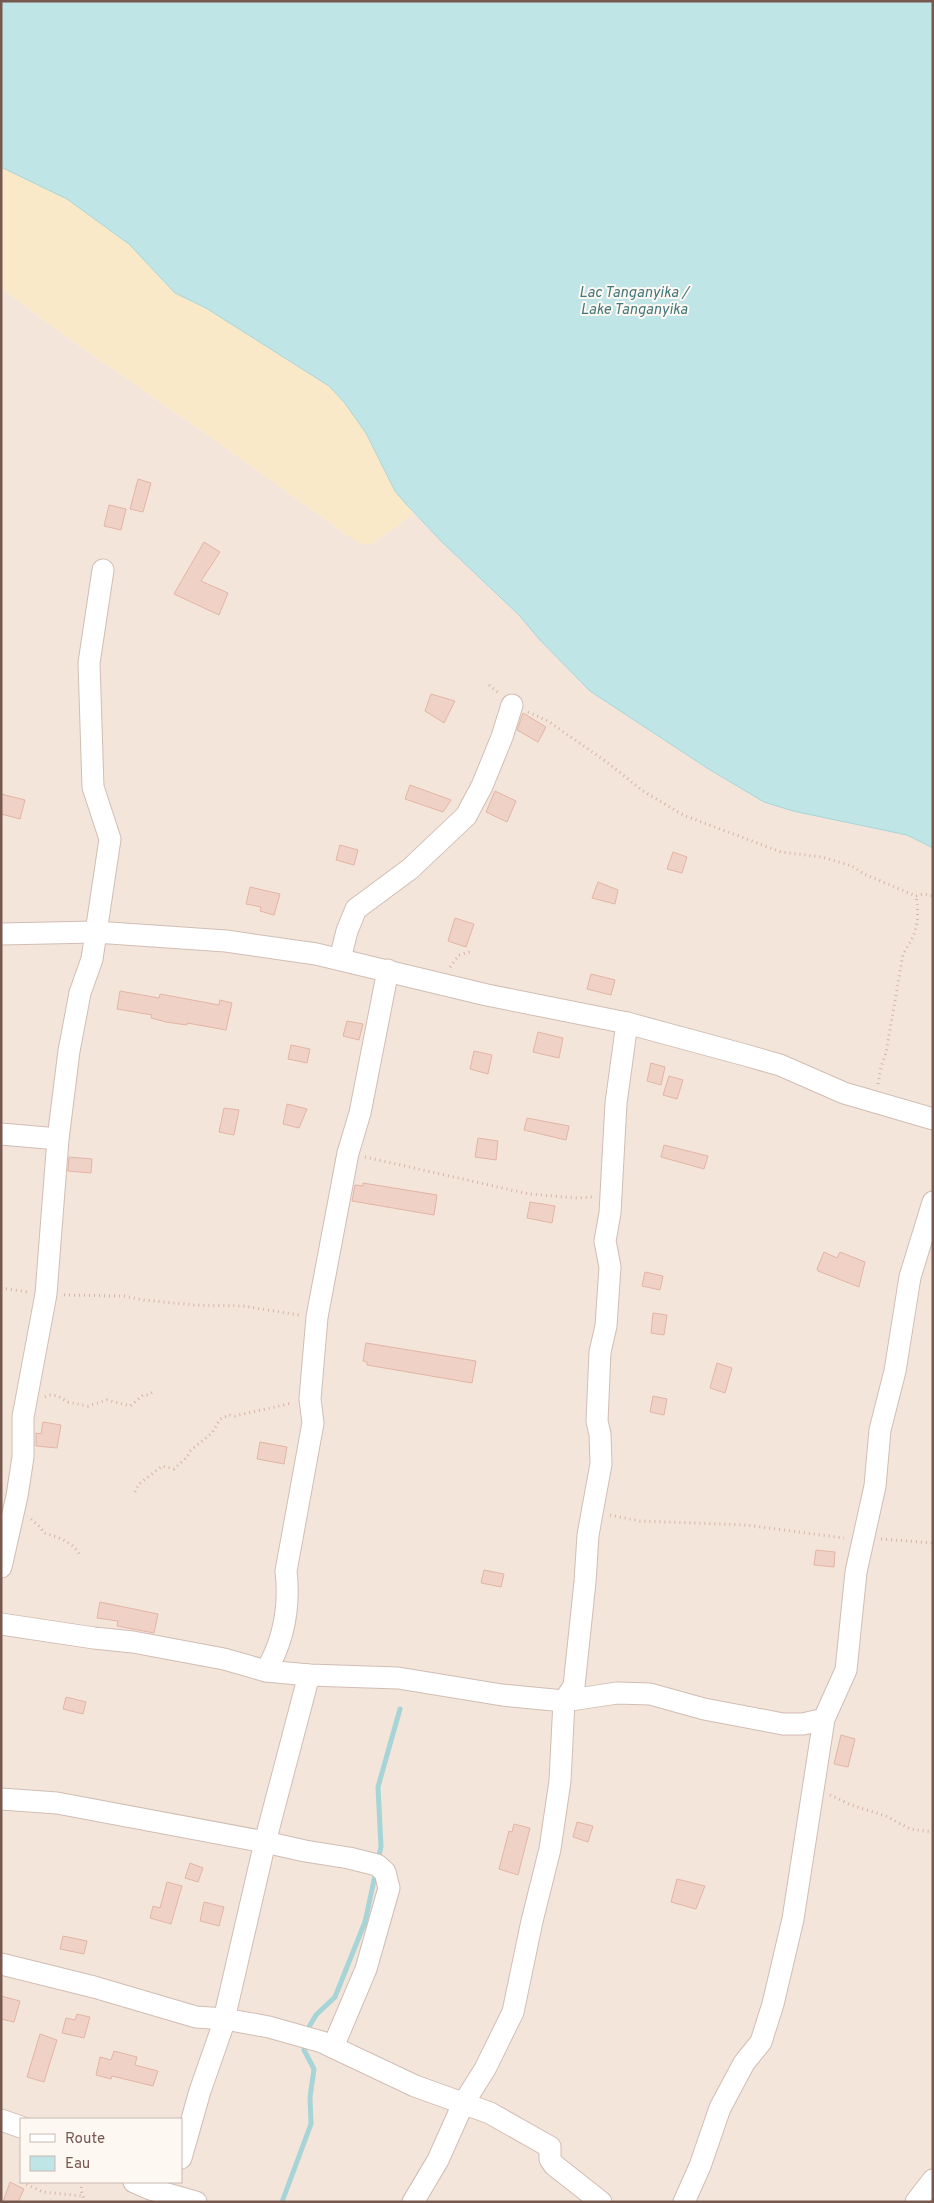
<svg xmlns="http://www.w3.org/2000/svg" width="934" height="2203" viewBox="0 0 934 2203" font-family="Overpass,sans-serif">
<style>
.residential{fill:#f4e5da;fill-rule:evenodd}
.sand{fill:#f9e9c9}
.water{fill:#c0e5e6;stroke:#a7d5d7}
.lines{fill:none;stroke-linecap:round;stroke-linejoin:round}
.stream{stroke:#a7d5d7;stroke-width:5}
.building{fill:#f0d1c5;stroke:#e2b5a6}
.minor-casing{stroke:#d1bdb4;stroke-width:23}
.path{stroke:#d6b3a7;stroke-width:3;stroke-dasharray:1 4;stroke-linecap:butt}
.minor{stroke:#fff;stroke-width:21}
.labels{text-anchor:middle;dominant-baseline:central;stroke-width:4;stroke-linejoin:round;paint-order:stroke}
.water-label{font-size:15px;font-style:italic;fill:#42787b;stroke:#fef8f3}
</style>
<rect width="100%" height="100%" fill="#fcf4ec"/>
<path class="residential" d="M 1,288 L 57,330 L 225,447 L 348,536 L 370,545 L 414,514 L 519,615 L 540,640 L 590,691 L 750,794 L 793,811 L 907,835 L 933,848 L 933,2202 L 1,2202 ZM 21,2119 L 181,2119 L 181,2182 L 21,2182 Z"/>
<path class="sand" d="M 1,167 L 67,199 L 129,244 L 175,293 L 206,308 L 329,386 C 346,404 361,423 373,444 C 388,471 393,490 414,514 L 370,545 L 362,544 L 348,536 L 225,447 L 57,330 L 1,288 Z"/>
<path class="water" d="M 1,1 L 933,1 L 933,848 L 907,835 L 793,811 L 764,802 L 707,768 L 590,691 L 540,640 L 519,615 L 442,542 L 406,504 L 395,491 L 366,433 L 344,402 L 329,386 L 206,308 L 175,293 L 129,244 L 67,199 L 1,167 Z"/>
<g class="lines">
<g class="stream">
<path d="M 378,1860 L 381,1847 L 378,1787 L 400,1709"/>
<path d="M 306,2032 L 316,2015 L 335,1997 L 365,1922 L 376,1871"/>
<path d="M 282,2202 L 311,2124 L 310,2097 L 314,2069 L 304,2050 L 304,2043"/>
</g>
</g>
<g class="building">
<path d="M 138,479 L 151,483 L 143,512 L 130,509 Z"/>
<path d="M 109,505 L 126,509 L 121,530 L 104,526 Z"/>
<path d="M 204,542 L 220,552 L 201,581 L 228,593 L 219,615 L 174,594 Z"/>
<path d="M 431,694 L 455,701 L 444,723 L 425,711 Z"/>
<path d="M 523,713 L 546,727 L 538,742 L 517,730 Z"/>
<path d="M 410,785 L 451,800 L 443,812 L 405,799 Z"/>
<path d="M 495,791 L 516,801 L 507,822 L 486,812 Z"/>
<path d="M 1,794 L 25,800 L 20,819 L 1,814 Z"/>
<path d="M 340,845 L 358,850 L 354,865 L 336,860 Z"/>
<path d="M 673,852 L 687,857 L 682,873 L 667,869 Z"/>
<path d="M 598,882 L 618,890 L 615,904 L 592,898 Z"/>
<path d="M 250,887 L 280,894 L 274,915 L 260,911 L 261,907 L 246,904 Z"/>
<path d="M 455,918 L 474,924 L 466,947 L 448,941 Z"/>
<path d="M 591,974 L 615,980 L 611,995 L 587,989 Z"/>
<path d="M 120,991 L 159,998 L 160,994 L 219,1005 L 220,1000 L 232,1003 L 226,1030 L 187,1023 L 187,1025 L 166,1022 L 151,1018 L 152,1015 L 117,1009 Z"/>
<path d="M 347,1021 L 363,1024 L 359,1040 L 343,1036 Z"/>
<path d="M 538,1032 L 563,1038 L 559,1058 L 533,1052 Z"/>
<path d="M 291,1045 L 310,1049 L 307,1063 L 288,1059 Z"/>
<path d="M 474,1051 L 492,1055 L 488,1074 L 470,1069 Z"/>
<path d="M 651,1063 L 665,1067 L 661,1085 L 647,1081 Z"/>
<path d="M 669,1076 L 683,1080 L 677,1099 L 663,1095 Z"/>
<path d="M 287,1104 L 307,1109 L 299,1128 L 283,1124 Z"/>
<path d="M 224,1108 L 239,1110 L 234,1135 L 219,1132 Z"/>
<path d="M 527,1118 L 569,1126 L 566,1140 L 524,1130 Z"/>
<path d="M 478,1138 L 498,1141 L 496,1160 L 475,1157 Z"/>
<path d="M 664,1145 L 708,1156 L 704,1169 L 661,1157 Z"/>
<path d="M 69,1157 L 92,1159 L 91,1173 L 68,1171 Z"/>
<path d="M 363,1183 L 437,1195 L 434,1215 L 352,1201 L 355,1185 L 363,1186 Z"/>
<path d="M 530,1202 L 555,1206 L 552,1223 L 527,1218 Z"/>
<path d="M 824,1252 L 837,1258 L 840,1252 L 865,1262 L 859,1287 L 818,1271 L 817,1269 Z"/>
<path d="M 645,1272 L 663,1276 L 660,1290 L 642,1286 Z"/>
<path d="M 653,1313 L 667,1315 L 664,1335 L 651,1333 Z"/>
<path d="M 366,1343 L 476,1361 L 472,1383 L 367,1365 L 367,1362 L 363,1361 Z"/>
<path d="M 717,1363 L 732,1368 L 725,1393 L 710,1388 Z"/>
<path d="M 653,1396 L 667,1399 L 664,1415 L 650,1412 Z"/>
<path d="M 43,1422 L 61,1425 L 57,1448 L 36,1446 L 36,1433 L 41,1434 Z"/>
<path d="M 260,1442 L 287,1447 L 284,1464 L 257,1459 Z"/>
<path d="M 816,1550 L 835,1552 L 834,1567 L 814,1565 Z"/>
<path d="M 484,1570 L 504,1574 L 501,1587 L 481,1583 Z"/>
<path d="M 100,1602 L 158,1614 L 154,1633 L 117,1626 L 118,1621 L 97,1618 Z"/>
<path d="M 66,1697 L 86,1702 L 83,1714 L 63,1709 Z"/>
<path d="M 841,1735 L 855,1739 L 848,1767 L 834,1764 Z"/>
<path d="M 577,1822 L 593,1826 L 588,1842 L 573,1837 Z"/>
<path d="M 514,1824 L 530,1828 L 518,1875 L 499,1869 L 509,1831 L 512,1832 Z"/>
<path d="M 190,1863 L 203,1868 L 198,1882 L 185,1878 Z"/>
<path d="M 677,1879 L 705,1886 L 696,1909 L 671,1902 Z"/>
<path d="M 167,1882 L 182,1886 L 171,1924 L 150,1918 L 153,1906 L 160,1908 Z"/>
<path d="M 204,1902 L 224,1907 L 219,1926 L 200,1921 Z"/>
<path d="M 63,1936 L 87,1941 L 84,1954 L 60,1949 Z"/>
<path d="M 1,1996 L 20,2001 L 14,2022 L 1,2019 Z"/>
<path d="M 77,2014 L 90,2017 L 84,2038 L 62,2033 L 66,2018 L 75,2020 Z"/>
<path d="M 40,2034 L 57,2040 L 44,2082 L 27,2077 Z"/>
<path d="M 114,2051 L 137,2057 L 135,2065 L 158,2071 L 153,2086 L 112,2076 L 111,2079 L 96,2075 L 100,2057 L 111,2060 Z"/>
<path d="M 10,2182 L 24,2189 L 18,2202 L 3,2202 Z"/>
</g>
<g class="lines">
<defs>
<g id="minor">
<path d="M 1,934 L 95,932 L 226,941 L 316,954 L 487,995 L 627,1023 L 745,1055 L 780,1065 L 844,1093 L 933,1119"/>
<path d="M 340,959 L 347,931 L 356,909 L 410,869 L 466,816 L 482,786 L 502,737 L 512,705"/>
<path d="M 1,1134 L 58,1139"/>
<path d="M 1,1567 L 17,1496 L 23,1457 L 23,1417 L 46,1294 L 58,1139 L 69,1051 L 80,993 L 92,959 L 110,839 L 93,787 L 89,663 L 103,570"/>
<path d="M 1,1624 L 94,1638 L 133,1642 L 224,1659 L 266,1671 L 309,1675 L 398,1678 L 502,1695 L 564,1701 L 617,1693 L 650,1694 L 704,1709 L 783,1724 L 803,1724 L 824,1719"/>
<path d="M 266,1671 C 284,1640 290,1606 286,1571 L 313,1423 L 310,1399 L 317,1317 L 348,1153 L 360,1113 L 388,970"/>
<path d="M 1,1799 L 57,1803 L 265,1842 L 305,1851 L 349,1858 L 377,1865 L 385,1872 L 389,1888 L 366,1969 L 333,2047"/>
<path d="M 1,1964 L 94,1987 L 196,2017 L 225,2019 L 269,2027 L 322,2042 L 415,2086 L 490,2113 L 550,2147 L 550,2159 L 554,2165 L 601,2202"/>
<path d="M 1,2120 L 21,2127"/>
<path d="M 181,2158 L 200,2091 L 222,2028 L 265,1842 L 309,1675"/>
<path d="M 134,2182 L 150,2189 L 196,2202"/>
<path d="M 413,2202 L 438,2160 L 463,2104 L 485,2069 L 513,2012 L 532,1921 L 550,1849 L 560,1781 L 564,1701 L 574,1686 L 585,1582 L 588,1535 L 601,1464 L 600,1434 L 597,1421 L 600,1352 L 606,1326 L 610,1267 L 605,1241 L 610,1213 L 616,1103 L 627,1023"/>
<path d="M 684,2202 L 700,2166 L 720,2108 L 744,2063 L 761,2042 L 773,2004 L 793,1919 L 824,1719 L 846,1670 L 856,1572 L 875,1486 L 880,1430 L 895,1371 L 910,1277 L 933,1202"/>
<path d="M 916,2202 L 933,2180"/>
</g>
</defs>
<use href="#minor" class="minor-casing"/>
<g class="path">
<path d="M 489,685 L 500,694"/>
<path d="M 528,712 L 548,721 L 608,763 L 643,791 L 683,815 L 781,852 L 822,857 L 852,866 L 864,874 L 916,896 L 924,894 L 933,896"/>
<path d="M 450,967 L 459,955 L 473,951"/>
<path d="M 878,1084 L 881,1067 L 886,1053 L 903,954 C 917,932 920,923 916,896"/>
<path d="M 365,1157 L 529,1194 L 577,1198 L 592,1197"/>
<path d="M 1,1288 L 28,1292"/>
<path d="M 64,1295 L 124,1296 L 144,1300 L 194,1305 L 243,1306 L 299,1315"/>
<path d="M 45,1397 L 49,1395 L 58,1396 L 68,1402 L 88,1406 L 107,1400 L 130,1406 L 143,1395 L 148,1395 L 155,1391"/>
<path d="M 135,1492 L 138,1485 L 162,1466 L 174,1469 L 187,1457 L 190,1451 L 212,1433 L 220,1419 L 229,1415 L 235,1416 L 292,1403"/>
<path d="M 610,1515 L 640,1521 L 746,1525 L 844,1538"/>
<path d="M 31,1519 L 41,1528 L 44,1533 C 58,1537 73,1542 80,1555"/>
<path d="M 881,1539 L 933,1543"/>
<path d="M 830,1795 L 851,1805 L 886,1816 L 910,1829 L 933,1832"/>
<path d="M 22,2182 L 43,2192 L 83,2196"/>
<path d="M 82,2182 L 81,2190 L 85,2202"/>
</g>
<use href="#minor" class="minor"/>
</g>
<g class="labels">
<g class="water-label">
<text x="634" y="293">Lac Tanganyika /<tspan x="634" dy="17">Lake Tanganyika</tspan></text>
</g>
</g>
<rect width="934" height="2203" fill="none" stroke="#77584f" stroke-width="5"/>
<rect x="20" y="2118" width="162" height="65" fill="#fef8f3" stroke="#c8b8b1"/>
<rect x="30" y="2134" width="25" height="8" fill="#ffffff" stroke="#c8b8b1"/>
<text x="65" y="2143" font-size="15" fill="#77584f">Route</text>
<rect x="30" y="2156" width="25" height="15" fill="#c0e5e6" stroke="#c8b8b1"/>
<text x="65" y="2168" font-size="15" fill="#77584f">Eau</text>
</svg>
